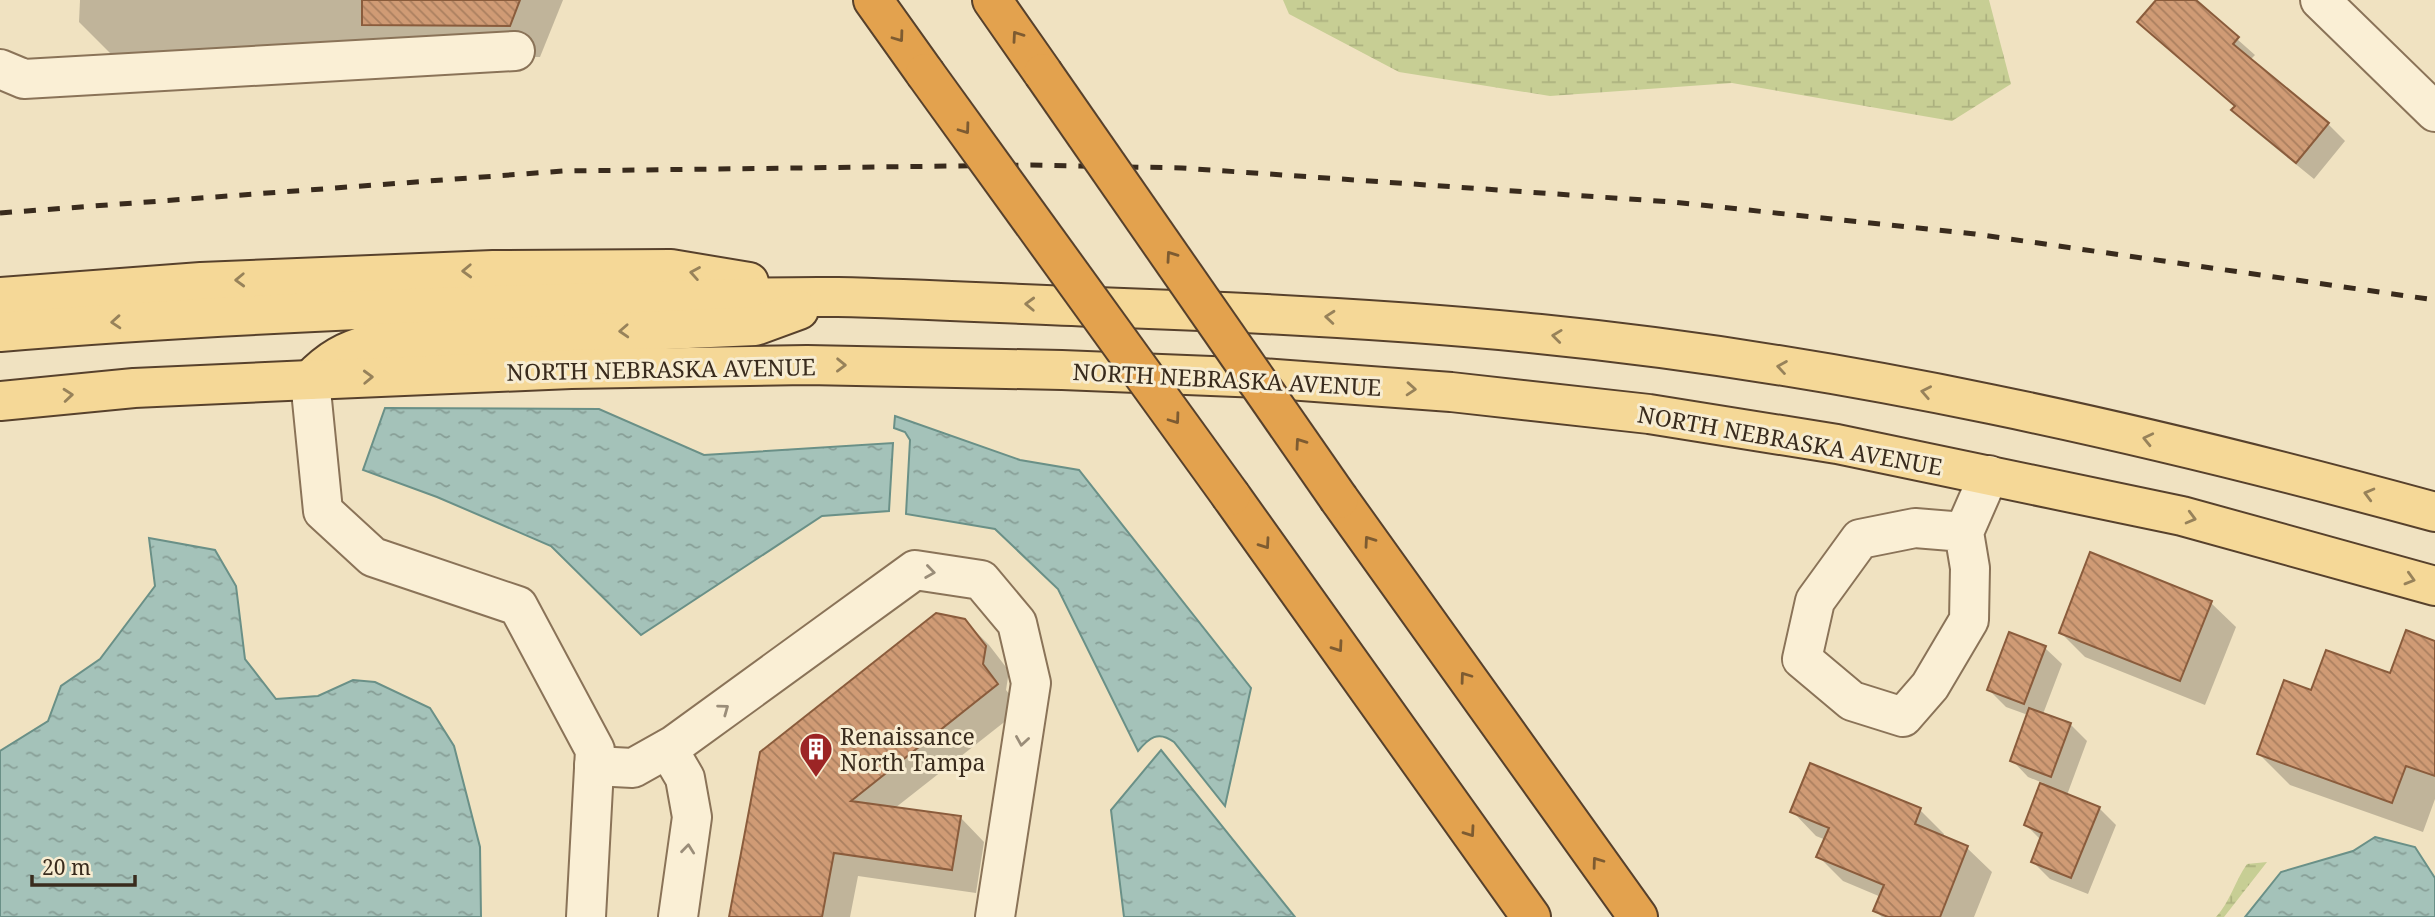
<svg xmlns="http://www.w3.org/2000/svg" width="2435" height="917" viewBox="0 0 2435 917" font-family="'Noto Serif',serif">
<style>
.wetland{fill:url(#wetland-marsh)}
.water{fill:url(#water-ripples);stroke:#6a9087;stroke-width:2}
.shadow{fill:#0003}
.building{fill:url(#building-back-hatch);stroke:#8a5c3c;stroke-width:2}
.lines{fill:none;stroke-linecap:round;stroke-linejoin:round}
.minor-casing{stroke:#8a7358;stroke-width:42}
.major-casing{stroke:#57412c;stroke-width:42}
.highway-casing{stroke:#57412c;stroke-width:42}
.minor{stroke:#faefd5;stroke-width:38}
.major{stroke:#f5d897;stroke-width:38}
.highway{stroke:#e3a24e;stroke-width:38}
.rail{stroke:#392b1d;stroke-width:5;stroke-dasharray:12 12;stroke-linecap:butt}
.highway-bridge-casing{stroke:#57412c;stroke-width:42;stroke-linecap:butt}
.highway-bridge{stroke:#e3a24e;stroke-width:38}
.oneway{stroke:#7d5b31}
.oneway2{stroke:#97825a}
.oneway3{stroke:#9a8d79}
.labels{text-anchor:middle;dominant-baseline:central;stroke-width:6;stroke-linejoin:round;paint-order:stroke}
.street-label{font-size:23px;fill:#392b1d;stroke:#f7ecd1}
.poi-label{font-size:23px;fill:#392b1d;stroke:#f7ecd1;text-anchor:start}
</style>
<defs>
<pattern id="wetland-marsh" width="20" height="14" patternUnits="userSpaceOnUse" patternTransform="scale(1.75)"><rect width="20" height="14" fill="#c7ce94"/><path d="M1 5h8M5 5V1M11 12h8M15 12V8" fill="none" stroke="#acb17f"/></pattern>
<pattern id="water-ripples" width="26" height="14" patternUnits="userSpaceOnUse" patternTransform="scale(1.75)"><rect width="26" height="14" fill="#a4c2b9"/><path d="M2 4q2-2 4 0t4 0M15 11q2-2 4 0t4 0" fill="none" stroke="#879e96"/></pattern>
<pattern id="building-back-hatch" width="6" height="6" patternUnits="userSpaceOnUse" patternTransform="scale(1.75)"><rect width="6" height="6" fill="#d09b75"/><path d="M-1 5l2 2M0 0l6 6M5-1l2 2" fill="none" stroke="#aa7f5f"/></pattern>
</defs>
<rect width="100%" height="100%" fill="#f0e2c1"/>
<g class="wetland">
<path d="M 1283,0 L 1989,0 L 2011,84 L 1952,121 L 1732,83 L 1550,96 L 1399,72 L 1289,14 Z"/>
<path d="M 2267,862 L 2224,917 L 2216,917 C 2230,902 2235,881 2247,864 Z"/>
</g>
<g class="water">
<path d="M 385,408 L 599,409 L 704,455 L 893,443 L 889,511 L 822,516 L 641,635 L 551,546 L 437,497 L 363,470 Z"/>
<path d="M 895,416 L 1020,460 L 1079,470 L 1251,688 L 1225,806 L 1174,742 C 1158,730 1149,738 1138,751 L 1058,589 L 995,529 L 906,514 L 910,440 L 905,432 L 894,428 Z"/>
<path d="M 149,538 L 215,550 L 236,586 L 245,659 L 276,699 L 318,696 L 353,680 L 375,682 L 430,708 L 454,746 L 480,847 L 481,917 L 0,917 L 0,751 L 48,721 L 61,686 L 100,659 L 155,586 Z"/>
<path d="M 1161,750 L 1295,917 L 1124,917 L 1111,810 Z"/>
<path d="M 2375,837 L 2415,847 L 2435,878 L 2435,917 L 2245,917 L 2281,872 L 2353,851 Z"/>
</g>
<g class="shadow">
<path d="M 80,0 L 563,0 L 540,57 L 110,53 L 79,22 Z"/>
<path d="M 2158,0 L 2193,0 L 2255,55 L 2250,60 L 2328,124 L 2345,141 L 2314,179 L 2250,127 L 2234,110 L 2236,107 Z"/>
<path d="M 2211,603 L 2236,627 L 2205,705 L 2085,657 L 2061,633 Z"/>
<path d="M 964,620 L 989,645 L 1009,671 L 1006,690 L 1021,709 L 895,808 L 960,817 L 984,842 L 976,893 L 858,876 L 850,917 L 731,917 Z"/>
<path d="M 2435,643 L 2435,799 L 2423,832 L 2290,785 L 2259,754 L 2312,692 L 2391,675 Z"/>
<path d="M 2045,648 L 2062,664 L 2043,714 L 2070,724 L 2087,741 L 2067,795 L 2099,808 L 2116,825 L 2088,894 L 2050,879 L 2033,862 L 2041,840 L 2026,825 L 2043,783 L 2028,777 L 2012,760 L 2028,715 L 2006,707 L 1989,690 Z"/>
<path d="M 1920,810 L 1944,834 L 1943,837 L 1967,848 L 1992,872 L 1974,917 L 1882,917 L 1875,911 L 1881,897 L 1843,881 L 1818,856 L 1826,840 L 1816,836 L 1792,811 Z"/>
</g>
<g class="building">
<path d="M 362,0 L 520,0 L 510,26 L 362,25 Z"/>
<path d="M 2156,0 L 2196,0 L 2239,37 L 2233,44 L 2329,123 L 2296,163 L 2231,110 L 2235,106 L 2137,22 Z"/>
<path d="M 2090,552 L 2212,601 L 2180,681 L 2059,633 Z"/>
<path d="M 936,613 L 965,619 L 986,646 L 983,664 L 998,684 L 851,801 L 961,816 L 952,870 L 834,853 L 822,917 L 729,917 L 760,752 Z"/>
<path d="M 2406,630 L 2435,641 L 2435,776 L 2406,766 L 2392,803 L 2257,754 L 2284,680 L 2311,690 L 2326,650 L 2390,673 Z"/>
<path d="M 2009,632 L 2046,646 L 2024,704 L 1987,690 Z"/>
<path d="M 2029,708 L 2071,723 L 2051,777 L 2010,761 Z"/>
<path d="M 1810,763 L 1921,808 L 1915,824 L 1968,846 L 1940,917 L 1888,917 L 1873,911 L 1884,885 L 1816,857 L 1829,828 L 1790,812 Z"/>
<path d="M 2040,783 L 2100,807 L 2071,878 L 2031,862 L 2042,833 L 2024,825 Z"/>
</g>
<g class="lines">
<defs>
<g id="minor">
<path d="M 2320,0 L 2435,112"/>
<path d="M 0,69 L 24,79 L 515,51"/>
<path d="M 310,380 L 323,511 L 373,557 L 518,606 L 595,750 L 586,917"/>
<path d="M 1964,532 L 1915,528 L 1860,539 L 1815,601 L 1802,659 L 1852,701 L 1903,717 L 1930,686 L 1969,620 L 1970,568 L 1964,532 L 1989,475"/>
<path d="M 668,749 L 685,778 L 692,817 L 678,917"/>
<path d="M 594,766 L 633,768 L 674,745 L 915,570 L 981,580 L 1017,623 L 1031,683 L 995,917"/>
</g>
<g id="major">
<path d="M 0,297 L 201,282 L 493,270 L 671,269 L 749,282"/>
<path d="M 0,332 C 201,315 402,307 604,302 C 682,300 760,296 838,297 C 924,299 1011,304 1097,307 C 1245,312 1393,319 1540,334 C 1843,364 2142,432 2435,512"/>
<path d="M 310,380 C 330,359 345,351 373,343 L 755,326 L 799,310"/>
<path d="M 0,401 L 134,388 L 310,380 L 571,369 L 807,365 L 1062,370 L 1261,378 L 1451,392 L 1649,414 L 1837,444 L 2182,516 L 2435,586"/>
</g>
<g id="highway">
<path d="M 873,0 L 925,73"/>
<path d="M 992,0 L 1043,73"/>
<path d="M 1231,496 L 1531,917"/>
<path d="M 1339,499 L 1638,917"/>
</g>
</defs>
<use href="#minor" class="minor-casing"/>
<use href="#major" class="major-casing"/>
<use href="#highway" class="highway-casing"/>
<use href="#minor" class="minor"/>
<use href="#major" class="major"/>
<use href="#highway" class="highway"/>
<path class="rail" d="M 0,213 L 563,171 L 1031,165 L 1182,168 L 1672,202 L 1975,234 L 2435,300"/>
<defs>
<g id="highway-bridge">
<path d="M 925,73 L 1231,496"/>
<path d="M 1043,73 L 1339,499"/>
</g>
</defs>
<use href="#highway-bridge" class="highway-bridge-casing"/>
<use href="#highway-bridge" class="highway-bridge"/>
</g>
<defs><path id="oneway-chevron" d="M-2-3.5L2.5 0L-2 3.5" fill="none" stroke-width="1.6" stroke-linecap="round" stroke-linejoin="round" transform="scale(1.75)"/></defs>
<g class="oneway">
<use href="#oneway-chevron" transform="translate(1017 36) rotate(-125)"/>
<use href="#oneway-chevron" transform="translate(899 37) rotate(54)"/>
<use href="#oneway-chevron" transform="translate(965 129) rotate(54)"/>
<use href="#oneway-chevron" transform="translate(1171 256) rotate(-125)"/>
<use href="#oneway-chevron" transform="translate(1175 419) rotate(54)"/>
<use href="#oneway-chevron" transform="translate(1300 443) rotate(-125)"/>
<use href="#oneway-chevron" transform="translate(1369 541) rotate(-125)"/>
<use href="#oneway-chevron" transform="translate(1265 544) rotate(55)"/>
<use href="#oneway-chevron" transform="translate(1338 647) rotate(55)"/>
<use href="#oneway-chevron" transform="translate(1465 677) rotate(-126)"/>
<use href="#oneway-chevron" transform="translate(1470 832) rotate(55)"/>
<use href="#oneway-chevron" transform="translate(1597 862) rotate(-126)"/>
</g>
<g class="oneway2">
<use href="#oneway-chevron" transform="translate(467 271) rotate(178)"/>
<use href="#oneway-chevron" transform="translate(695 273) rotate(-170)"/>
<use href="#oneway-chevron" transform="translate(240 280) rotate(178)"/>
<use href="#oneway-chevron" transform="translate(1030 304) rotate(-178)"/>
<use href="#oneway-chevron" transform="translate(1330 317) rotate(-175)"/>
<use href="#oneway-chevron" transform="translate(116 322) rotate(176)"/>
<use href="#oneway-chevron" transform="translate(624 331) rotate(177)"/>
<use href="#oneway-chevron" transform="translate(1557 336) rotate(-173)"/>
<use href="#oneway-chevron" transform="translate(841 365) rotate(1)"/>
<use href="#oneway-chevron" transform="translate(1782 367) rotate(-171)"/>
<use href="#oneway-chevron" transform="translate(368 377) rotate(-2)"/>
<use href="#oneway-chevron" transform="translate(1411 389) rotate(4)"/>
<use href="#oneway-chevron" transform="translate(1926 392) rotate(-169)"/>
<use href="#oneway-chevron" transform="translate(68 395) rotate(-5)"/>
<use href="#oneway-chevron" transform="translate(2148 439) rotate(-167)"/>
<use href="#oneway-chevron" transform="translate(2369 494) rotate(-165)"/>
<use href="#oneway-chevron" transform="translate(2191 518) rotate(15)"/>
<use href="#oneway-chevron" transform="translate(2410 579) rotate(16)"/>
</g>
<g class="oneway3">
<use href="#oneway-chevron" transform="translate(930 572) rotate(8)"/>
<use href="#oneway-chevron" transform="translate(724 709) rotate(-36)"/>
<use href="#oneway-chevron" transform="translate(1022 741) rotate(99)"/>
<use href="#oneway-chevron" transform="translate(688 849) rotate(-84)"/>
</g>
<defs>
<symbol id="building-pin" viewBox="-11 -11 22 30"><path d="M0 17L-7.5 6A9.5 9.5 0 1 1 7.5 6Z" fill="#9c2525" stroke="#f7ecd1"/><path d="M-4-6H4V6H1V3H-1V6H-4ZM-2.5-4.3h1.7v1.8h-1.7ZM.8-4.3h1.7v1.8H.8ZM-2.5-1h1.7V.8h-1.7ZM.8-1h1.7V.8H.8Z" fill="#fff"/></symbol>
</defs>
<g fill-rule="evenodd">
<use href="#building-pin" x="797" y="730" width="38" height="52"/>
</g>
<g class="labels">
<g class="street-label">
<text transform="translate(661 369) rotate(-1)">NORTH NEBRASKA AVENUE</text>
<text transform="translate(1227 379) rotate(3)">NORTH NEBRASKA AVENUE</text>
<text transform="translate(1790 440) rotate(10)">NORTH NEBRASKA AVENUE</text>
</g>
<g class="poi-label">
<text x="840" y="736">Renaissance<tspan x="840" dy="26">North Tampa</tspan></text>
</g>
</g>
<path d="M32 875v10h103v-10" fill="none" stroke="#392b1d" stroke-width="3.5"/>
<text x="42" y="875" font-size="21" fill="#392b1d" stroke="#f7ecd1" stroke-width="5" paint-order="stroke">20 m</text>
</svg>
